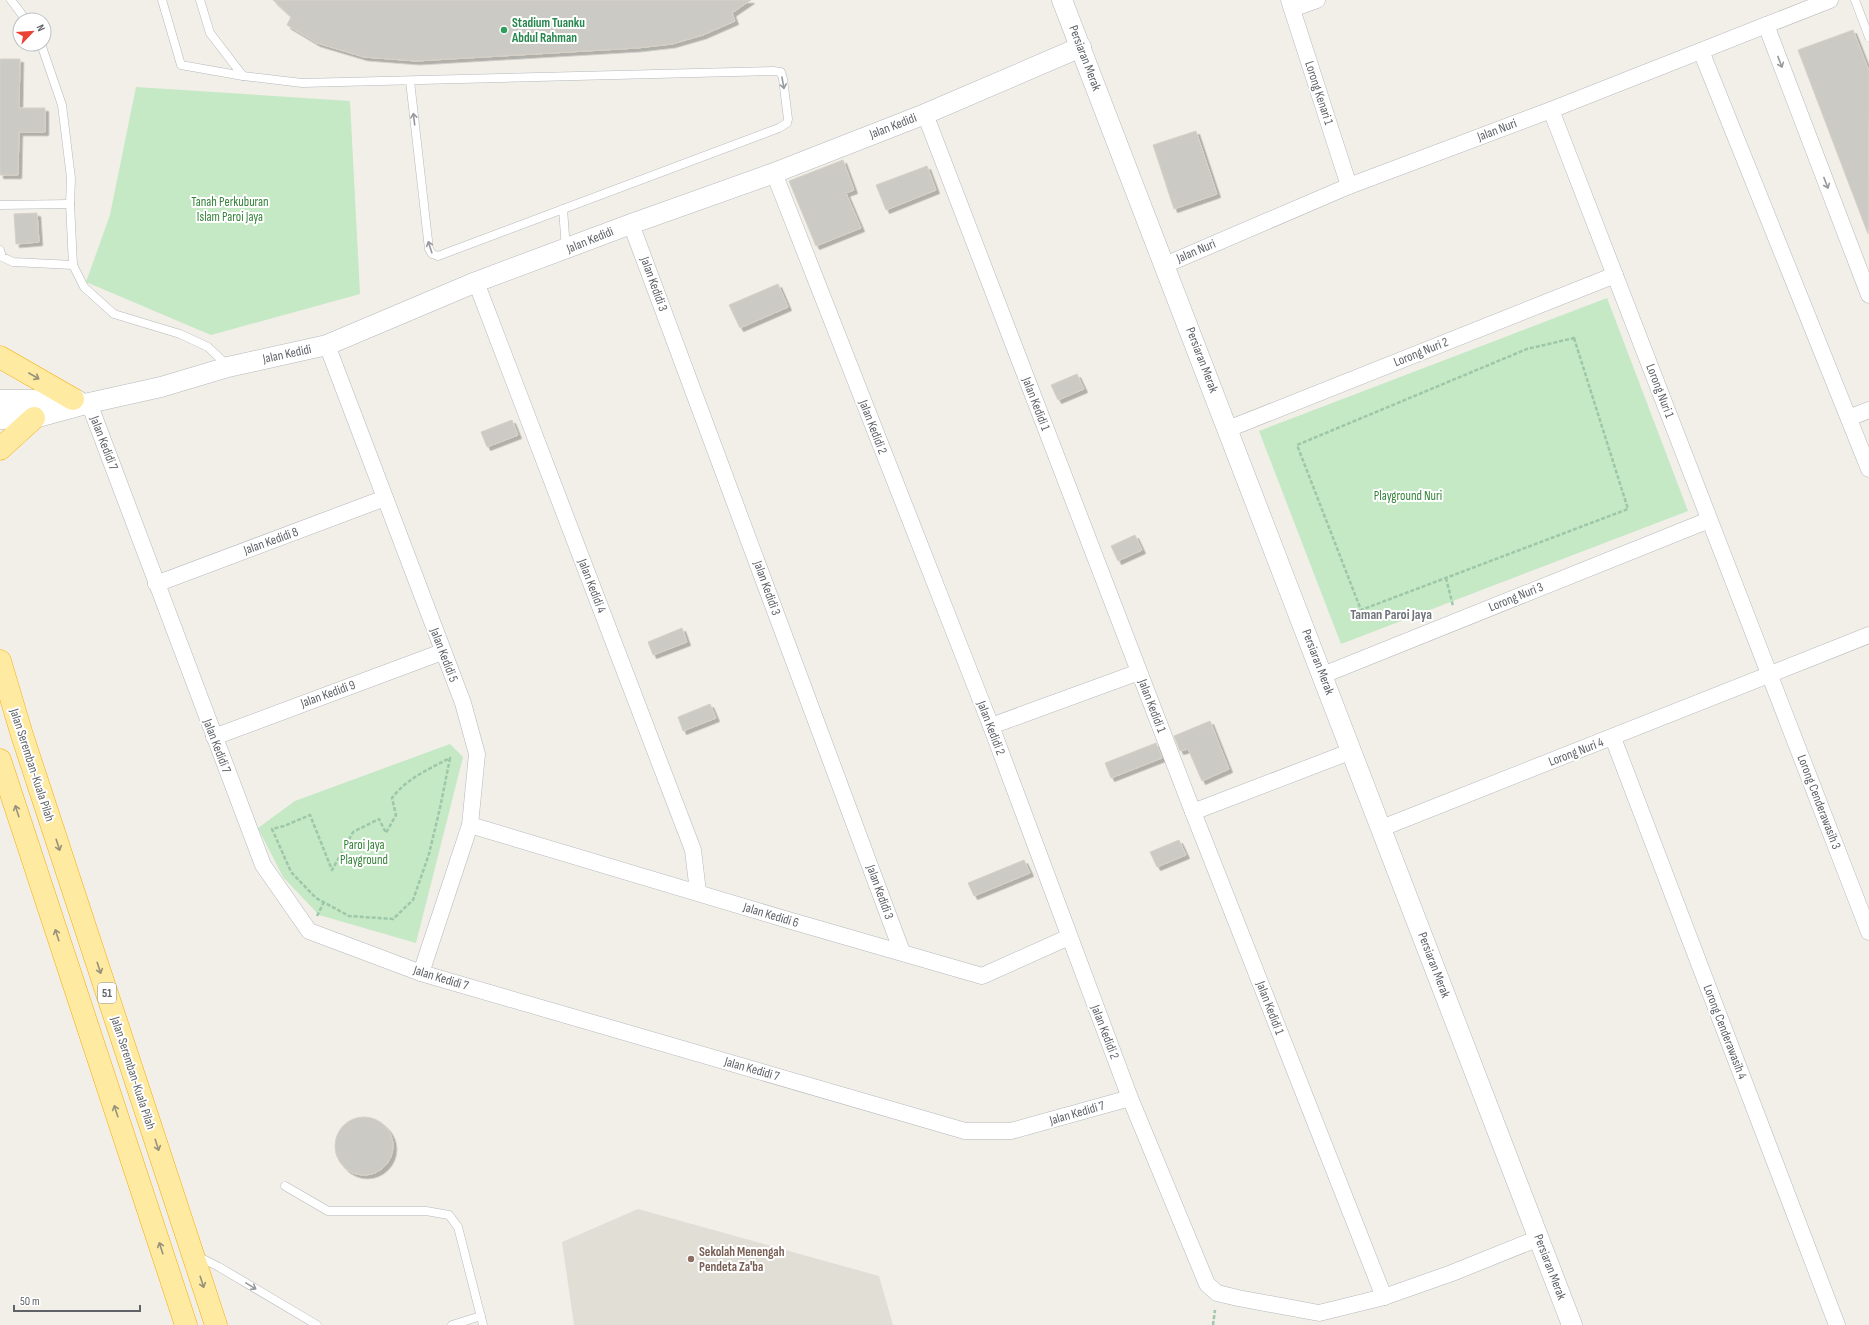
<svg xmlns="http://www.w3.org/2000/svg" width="1869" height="1325" viewBox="0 0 1869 1325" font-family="'Sofia Sans Condensed',sans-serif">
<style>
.education{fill:#e1ded6}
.green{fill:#c5e8c5}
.building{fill:#cccac5;stroke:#d6d1c6;filter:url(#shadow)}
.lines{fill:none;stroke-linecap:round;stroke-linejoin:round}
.service-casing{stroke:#b5b8bc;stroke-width:9}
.minor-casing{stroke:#b5b8bc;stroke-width:17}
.tertiary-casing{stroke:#b5b8bc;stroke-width:21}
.trunk-casing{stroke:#f9ab00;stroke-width:23}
.path{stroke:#9cc7a9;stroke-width:2.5;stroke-dasharray:4 2;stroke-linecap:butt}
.service{stroke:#fff;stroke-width:8}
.minor{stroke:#fff;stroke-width:16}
.tertiary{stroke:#fff;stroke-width:20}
.trunk{stroke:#feeaa1;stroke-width:22}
.oneway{stroke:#979a9d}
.oneway2{stroke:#97927c}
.leisure-dot{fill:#2e9e5b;stroke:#fff;stroke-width:1.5}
.education-dot{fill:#8d6e63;stroke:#fff;stroke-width:1.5}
.labels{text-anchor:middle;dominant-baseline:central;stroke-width:4;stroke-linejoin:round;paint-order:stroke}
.shield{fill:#fff;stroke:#8f9295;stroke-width:1}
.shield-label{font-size:12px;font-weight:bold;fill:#5f6368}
.leisure-label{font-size:13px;font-weight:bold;fill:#27864d;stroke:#fff;text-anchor:start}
.street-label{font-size:13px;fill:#5f6368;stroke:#fff}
.park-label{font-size:13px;fill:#348238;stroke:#fff}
.education-label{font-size:13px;font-weight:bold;fill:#785e54;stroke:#fff;text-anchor:start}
.neighbourhood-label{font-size:14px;font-weight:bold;fill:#70757a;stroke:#fff}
</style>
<defs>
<filter id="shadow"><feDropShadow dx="3.5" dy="3.5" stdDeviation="0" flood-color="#0004"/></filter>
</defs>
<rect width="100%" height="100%" fill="#f1efe8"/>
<path class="education" d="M 638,1209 L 879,1276 L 893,1325 L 574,1325 L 562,1242 Z"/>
<g class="green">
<path d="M 136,87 L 350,101 L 360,294 L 211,335 L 86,282 L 110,215 Z"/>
<path d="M 1607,298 L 1688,511 L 1341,644 L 1259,431 Z"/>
<path d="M 450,744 L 463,757 L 416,943 L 319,915 L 283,877 L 258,828 L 295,801 Z"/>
</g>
<g class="building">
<path d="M 273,0 L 751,0 L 732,13 L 735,21 L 703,35 L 672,44 L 637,48 L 416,61 L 364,57 L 317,43 L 287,25 L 291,17 Z"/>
<path d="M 1853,30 L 1869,71 L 1868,234 L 1798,50 Z"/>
<path d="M 0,59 L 20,59 L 19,108 L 45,108 L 45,132 L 19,132 L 18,175 L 0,175 Z"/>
<path d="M 1196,131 L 1217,194 L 1174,209 L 1153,145 Z"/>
<path d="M 843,160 L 854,190 L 846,193 L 861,228 L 816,246 L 789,181 Z"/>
<path d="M 927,166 L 936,190 L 886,210 L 876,185 Z"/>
<path d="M 37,213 L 39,242 L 16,244 L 14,214 Z"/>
<path d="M 778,284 L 788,307 L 740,328 L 729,305 Z"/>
<path d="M 1077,374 L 1084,389 L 1058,400 L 1051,385 Z"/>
<path d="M 512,420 L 518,435 L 487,447 L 481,432 Z"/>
<path d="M 1135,535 L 1142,550 L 1118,561 L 1111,546 Z"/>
<path d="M 682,628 L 687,642 L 653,655 L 648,642 Z"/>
<path d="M 710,704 L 716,718 L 683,731 L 678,717 Z"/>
<path d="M 1210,721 L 1229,769 L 1202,781 L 1188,749 L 1180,751 L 1174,736 Z"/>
<path d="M 1156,743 L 1162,758 L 1111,778 L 1105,763 Z"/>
<path d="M 1179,840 L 1186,855 L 1157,867 L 1150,852 Z"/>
<path d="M 1024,860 L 1030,873 L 974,896 L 968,883 Z"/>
<circle cx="364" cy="1146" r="29"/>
</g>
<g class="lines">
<defs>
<g id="service">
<path d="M 11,0 L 26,20"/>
<path d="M 162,0 L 181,65 L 243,76"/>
<path d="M 200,0 L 210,33 L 243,76 L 302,83 L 773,71 L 781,72 L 783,79 L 788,119 L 787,123 L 779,128 L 438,256 L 432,254 L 429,249 L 410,81"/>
<path d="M 1855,0 L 1869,37"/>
<path d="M 41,44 L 62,105 L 71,178 L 70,204 L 73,265 L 84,287 L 114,314 L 180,334 L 208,347 L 228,366"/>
<path d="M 0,205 L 70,204"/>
<path d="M 563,209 L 566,249"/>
<path d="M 0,250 L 2,257 L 13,262 L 73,265"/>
<path d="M 285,1186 L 328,1211 L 426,1211 L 449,1215 L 458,1227 L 483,1325"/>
<path d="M 197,1256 L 219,1267 L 317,1325"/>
<path d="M 452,1325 L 481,1316"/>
</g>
<g id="minor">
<path d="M 1289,0 L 1349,186"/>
<path d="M 1292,9 L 1317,0"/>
<path d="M 1766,25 L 1869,295"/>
<path d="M 1701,51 L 1869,469"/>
<path d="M 1551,110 L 1869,932"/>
<path d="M 925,114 L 1193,812 L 1384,1297"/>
<path d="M 774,173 L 991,726 L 1130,1098 L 1207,1284 L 1217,1293 L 1238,1298 L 1319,1313 L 1384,1297 L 1452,1273 L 1539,1238"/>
<path d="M 631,224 L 902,952"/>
<path d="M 1165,265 L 1349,186 L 1551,110 L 1830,0"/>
<path d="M 476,282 L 693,850 L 698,892"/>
<path d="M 327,345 L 463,703 L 477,754 L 470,825 L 421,973"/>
<path d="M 89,403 L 263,865 L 309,931 L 421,973 L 965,1131 L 1011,1131 L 1130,1098"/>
<path d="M 1849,418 L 1869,410"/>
<path d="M 1228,429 L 1615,275"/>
<path d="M 156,584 L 385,498"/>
<path d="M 1323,675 L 1709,520"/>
<path d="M 991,726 L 1139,672"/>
<path d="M 214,737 L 442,652"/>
<path d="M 1613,738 L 1837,1325"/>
<path d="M 1193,812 L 1352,751"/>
<path d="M 470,825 L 788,920 L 982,976 L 1069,937"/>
<path d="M 1382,828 L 1869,635"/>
</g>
<g id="tertiary">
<path d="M 1062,0 L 1572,1325"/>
<path d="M 0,400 L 77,400"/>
<path d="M 0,419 L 34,418 L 89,403 L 161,387 L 228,367 L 327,345 L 476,282 L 631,224 L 774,173 L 925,114 L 1081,47"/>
</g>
<g id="trunk">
<path d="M 0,357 L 73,399"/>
<path d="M 0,449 L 34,418"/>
<path d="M 0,661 L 22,735 L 216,1325"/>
<path d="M 0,760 L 186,1325"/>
</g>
</defs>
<use href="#service" class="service-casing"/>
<use href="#minor" class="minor-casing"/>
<use href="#tertiary" class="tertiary-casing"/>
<use href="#trunk" class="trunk-casing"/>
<g class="path">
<path d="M 1574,338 L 1628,509 L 1361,610 L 1297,445 L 1527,349 Z"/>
<path d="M 1446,578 L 1453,606"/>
<path d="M 450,758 L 440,808 L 429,854 L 413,900 L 393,919 L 349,916 L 316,898 L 291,872 L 272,829 L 284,826 L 310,815 L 332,870 L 353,832 L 379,819 L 386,833 L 396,815 L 392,798 C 406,779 429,769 450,758 Z"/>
<path d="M 317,916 L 324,902"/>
<path d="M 1213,1325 L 1215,1310"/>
</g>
<use href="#service" class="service"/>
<use href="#minor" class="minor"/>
<use href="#tertiary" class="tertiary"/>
<use href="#trunk" class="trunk"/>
</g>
<defs><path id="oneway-shaft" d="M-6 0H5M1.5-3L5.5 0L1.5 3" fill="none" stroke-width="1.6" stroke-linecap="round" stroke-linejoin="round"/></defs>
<g class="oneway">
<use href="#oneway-shaft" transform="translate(1780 62) rotate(69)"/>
<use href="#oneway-shaft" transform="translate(783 83) rotate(80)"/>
<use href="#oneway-shaft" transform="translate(414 119) rotate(-97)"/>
<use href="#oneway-shaft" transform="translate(1826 183) rotate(69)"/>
<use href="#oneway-shaft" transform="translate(430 247) rotate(-108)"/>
<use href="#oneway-shaft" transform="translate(251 1286) rotate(31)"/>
</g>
<g class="oneway2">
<use href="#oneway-shaft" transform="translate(34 376) rotate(30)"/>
<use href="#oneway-shaft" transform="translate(17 811) rotate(-108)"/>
<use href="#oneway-shaft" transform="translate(58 845) rotate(72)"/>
<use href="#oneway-shaft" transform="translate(57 935) rotate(-108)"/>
<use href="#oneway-shaft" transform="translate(99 968) rotate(72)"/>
<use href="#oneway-shaft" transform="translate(116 1111) rotate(-108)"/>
<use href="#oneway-shaft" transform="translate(157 1145) rotate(72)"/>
<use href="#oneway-shaft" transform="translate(161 1248) rotate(-108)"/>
<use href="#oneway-shaft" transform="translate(202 1282) rotate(72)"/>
</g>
<circle class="leisure-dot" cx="504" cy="30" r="4"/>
<circle class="education-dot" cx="691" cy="1259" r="4"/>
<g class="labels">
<rect class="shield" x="98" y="983" width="18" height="20" rx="3"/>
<g class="shield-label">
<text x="107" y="993">51</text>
</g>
<g class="leisure-label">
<text x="512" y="23">Stadium Tuanku<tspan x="512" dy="15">Abdul Rahman</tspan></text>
</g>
<g class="street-label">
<text transform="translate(1085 58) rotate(69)">Persiaran Merak</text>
<text transform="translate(1319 93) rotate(72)">Lorong Kenari 1</text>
<text transform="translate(893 126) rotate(-21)">Jalan Kedidi</text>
<text transform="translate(1497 130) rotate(-21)">Jalan Nuri</text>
<text transform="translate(590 240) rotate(-22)">Jalan Kedidi</text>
<text transform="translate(1196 251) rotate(-23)">Jalan Nuri</text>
<text transform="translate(654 284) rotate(70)">Jalan Kedidi 3</text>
<text transform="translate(1421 352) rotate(-22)">Lorong Nuri 2</text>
<text transform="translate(287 354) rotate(-12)">Jalan Kedidi</text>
<text transform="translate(1202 360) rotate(69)">Persiaran Merak</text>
<text transform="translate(1660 391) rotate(69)">Lorong Nuri 1</text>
<text transform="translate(1036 404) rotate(69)">Jalan Kedidi 1</text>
<text transform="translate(873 427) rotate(69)">Jalan Kedidi 2</text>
<text transform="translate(104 443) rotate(69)">Jalan Kedidi 7</text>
<text transform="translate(271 541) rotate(-20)">Jalan Kedidi 8</text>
<text transform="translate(592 586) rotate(69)">Jalan Kedidi 4</text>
<text transform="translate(767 588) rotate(70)">Jalan Kedidi 3</text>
<text transform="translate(1516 597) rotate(-22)">Lorong Nuri 3</text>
<text transform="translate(444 655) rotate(69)">Jalan Kedidi 5</text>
<text transform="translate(1318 662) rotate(69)">Persiaran Merak</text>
<text transform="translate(328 694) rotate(-20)">Jalan Kedidi 9</text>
<text transform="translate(1152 706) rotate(69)">Jalan Kedidi 1</text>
<text transform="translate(991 728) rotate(69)">Jalan Kedidi 2</text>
<text transform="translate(217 746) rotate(69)">Jalan Kedidi 7</text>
<text transform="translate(1576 752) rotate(-21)">Lorong Nuri 4</text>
<text transform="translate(32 765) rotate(72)">Jalan Seremban-Kuala Pilah</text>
<text transform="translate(1819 802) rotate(69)">Lorong Cenderawasih 3</text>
<text transform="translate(880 892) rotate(70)">Jalan Kedidi 3</text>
<text transform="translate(771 915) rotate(17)">Jalan Kedidi 6</text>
<text transform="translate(1434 965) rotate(69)">Persiaran Merak</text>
<text transform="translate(441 978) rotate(17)">Jalan Kedidi 7</text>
<text transform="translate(1270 1008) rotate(69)">Jalan Kedidi 1</text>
<text transform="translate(1105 1032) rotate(69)">Jalan Kedidi 2</text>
<text transform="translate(1725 1032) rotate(69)">Lorong Cenderawasih 4</text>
<text transform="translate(752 1069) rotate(16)">Jalan Kedidi 7</text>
<text transform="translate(133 1073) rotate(72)">Jalan Seremban-Kuala Pilah</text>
<text transform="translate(1077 1113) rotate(-16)">Jalan Kedidi 7</text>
<text transform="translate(1550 1267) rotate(69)">Persiaran Merak</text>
</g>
<g class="park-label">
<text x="230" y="202">Tanah Perkuburan<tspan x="230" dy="15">Islam Paroi Jaya</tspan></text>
<text x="1408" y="496">Playground Nuri</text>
<text x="364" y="845">Paroi Jaya<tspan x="364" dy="15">Playground</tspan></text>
</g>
<g class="education-label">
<text x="699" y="1252">Sekolah Menengah<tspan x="699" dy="15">Pendeta Za'ba</tspan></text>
</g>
<g class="neighbourhood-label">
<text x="1391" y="614">Taman Paroi Jaya</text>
</g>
</g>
<g transform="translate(32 32) rotate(65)"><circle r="19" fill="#ffffff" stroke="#bfc1c3"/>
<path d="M0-3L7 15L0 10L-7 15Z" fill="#ea4335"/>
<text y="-6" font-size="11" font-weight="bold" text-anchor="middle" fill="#5f6368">N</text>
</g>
<path d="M14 1305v6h126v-6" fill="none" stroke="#5f6368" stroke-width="2"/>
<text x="20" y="1305" font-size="12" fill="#5f6368" stroke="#ffffff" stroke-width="3" paint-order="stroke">50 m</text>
</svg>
